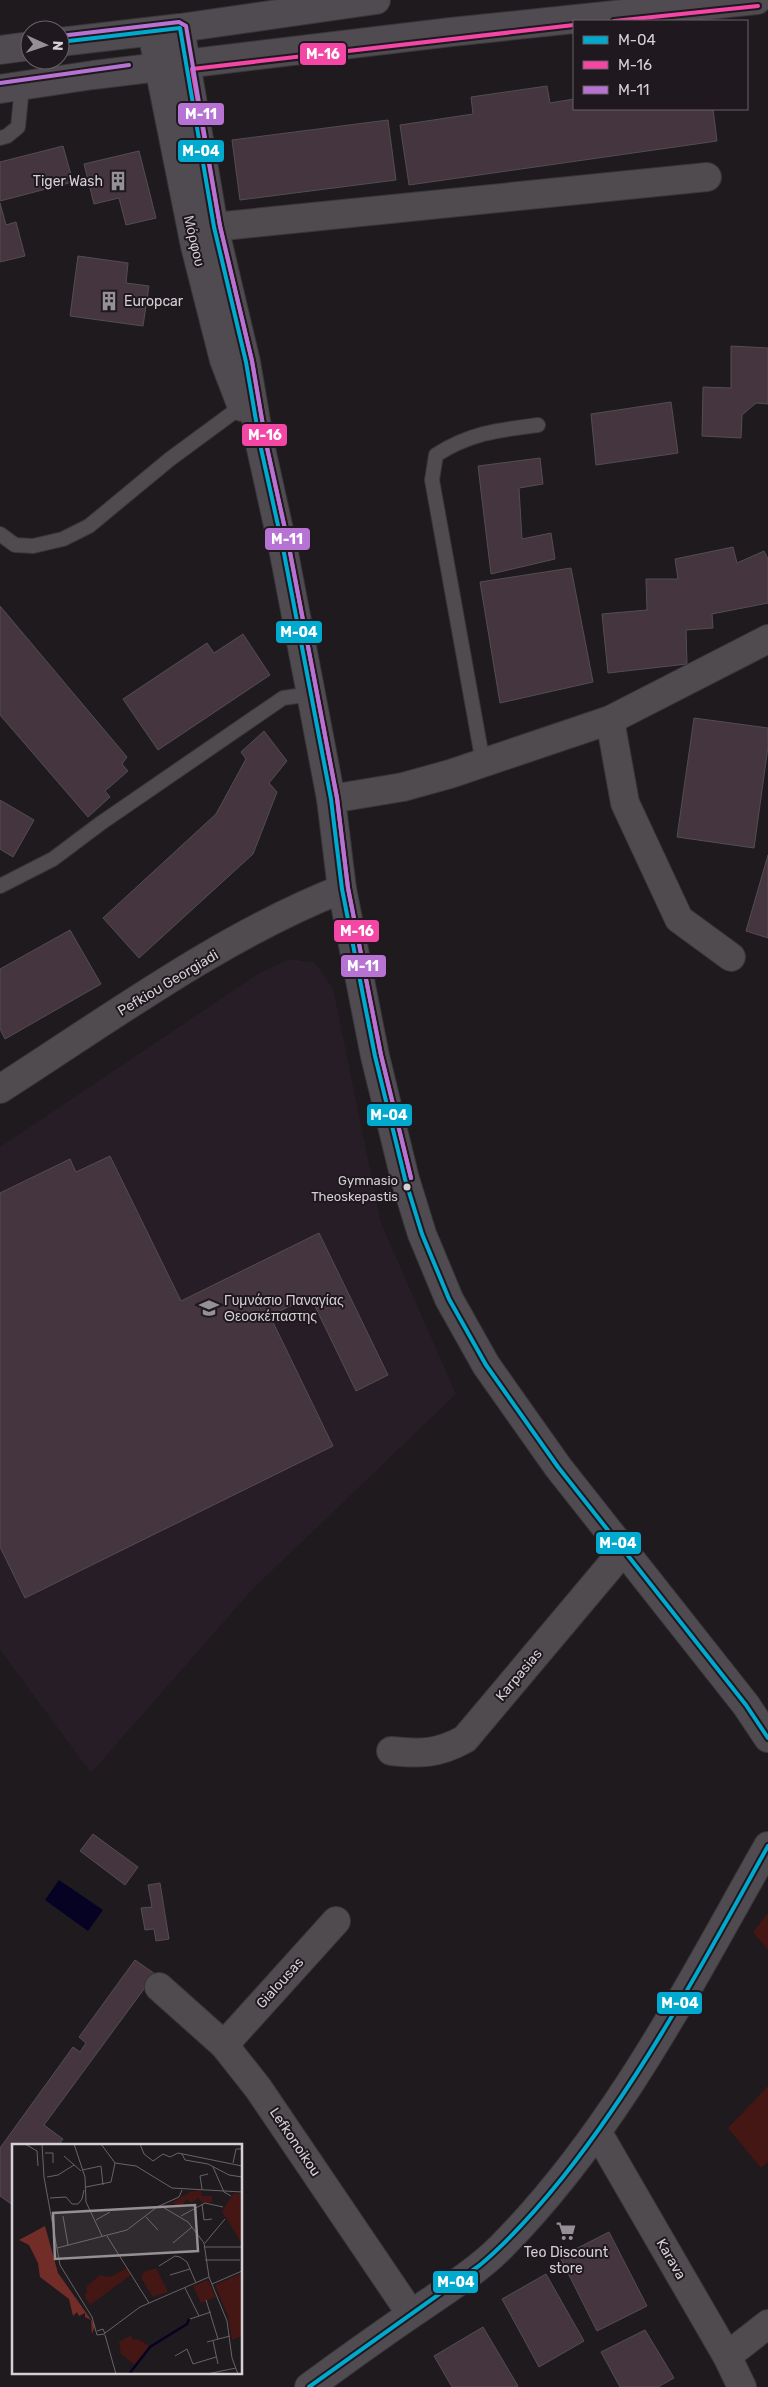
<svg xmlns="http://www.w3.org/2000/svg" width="768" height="2387" viewBox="0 0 768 2387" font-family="Rubik,sans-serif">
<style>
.built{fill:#271d26}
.green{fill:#441614}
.water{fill:#050224}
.building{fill:#45353e;stroke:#524e50}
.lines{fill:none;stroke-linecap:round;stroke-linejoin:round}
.lane-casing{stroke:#383638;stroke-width:16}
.street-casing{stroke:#383638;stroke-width:30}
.secondary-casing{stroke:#383638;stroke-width:30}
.lane{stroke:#4f4b4f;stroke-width:14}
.street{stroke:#4f4b4f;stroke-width:28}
.secondary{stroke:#4f4b51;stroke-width:28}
.bus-1-casing{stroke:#1f191f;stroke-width:8}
.bus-2-casing{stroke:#1f191f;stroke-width:8}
.bus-3-casing{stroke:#1f191f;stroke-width:8}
.bus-1{stroke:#00a9ce;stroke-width:4}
.bus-2{stroke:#f346a5;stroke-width:4}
.bus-3{stroke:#b673d3;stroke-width:4}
.bus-dot{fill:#d5d0d4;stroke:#1f191f;stroke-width:2}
.labels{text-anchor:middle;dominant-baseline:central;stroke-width:4;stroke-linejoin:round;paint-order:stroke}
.bus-label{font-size:13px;fill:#d5d0d4;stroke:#1f191f;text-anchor:end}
.poi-label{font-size:14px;fill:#d5d0d4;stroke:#1f191f;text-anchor:start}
.street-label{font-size:14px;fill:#d5d0d4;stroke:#1f191f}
.inset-river{fill:none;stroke:#050224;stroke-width:2.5}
.inset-road{fill:none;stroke:#676367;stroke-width:1}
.view{fill:#959094;fill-opacity:0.15;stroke:#959094;stroke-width:2.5}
.inset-edge{fill:none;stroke:#d5d0d4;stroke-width:2.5}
.line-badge{stroke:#1f191f;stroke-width:2}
.badge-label{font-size:14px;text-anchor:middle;font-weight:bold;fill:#fff}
</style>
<rect width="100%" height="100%" fill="#1e1a1e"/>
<path class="built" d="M 290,959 L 315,963 L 333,988 L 381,1223 L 456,1394 L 251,1591 L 91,1773 L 0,1650 L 0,1147 L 261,972 Z"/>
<g class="green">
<path d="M 768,1913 L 768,1950 L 753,1932 Z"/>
<path d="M 768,2086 L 768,2162 L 761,2168 L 728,2128 Z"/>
</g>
<path class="water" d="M 59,1880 L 103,1910 L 88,1931 L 45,1900 Z"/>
<g class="building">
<path d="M 547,86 L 550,103 L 574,99 L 574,109 L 713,109 L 717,141 L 409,185 L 400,125 L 473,114 L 471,97 Z"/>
<path d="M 388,120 L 396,180 L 240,200 L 232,140 Z"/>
<path d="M 63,146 L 73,182 L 0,201 L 0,162 Z"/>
<path d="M 139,151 L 156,218 L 126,225 L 119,198 L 94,204 L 84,164 Z"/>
<path d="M 0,203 L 6,225 L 16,222 L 25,256 L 0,262 Z"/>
<path d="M 78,256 L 128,263 L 126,283 L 149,286 L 143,326 L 70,316 Z"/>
<path d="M 731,346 L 768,348 L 768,404 L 756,403 L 742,415 L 741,438 L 702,436 L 703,387 L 731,388 Z"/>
<path d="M 671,402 L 678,453 L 596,465 L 591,414 Z"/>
<path d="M 540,458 L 543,484 L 519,488 L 522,539 L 551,533 L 555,559 L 491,574 L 478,466 Z"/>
<path d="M 733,547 L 737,563 L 764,551 L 768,559 L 768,603 L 712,614 L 713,628 L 686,630 L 687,664 L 608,673 L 602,614 L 647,610 L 646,579 L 678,579 L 675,559 Z"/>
<path d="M 571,568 L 593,682 L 500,703 L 480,582 Z"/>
<path d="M 0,606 L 127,757 L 122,764 L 128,771 L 105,791 L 110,797 L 88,817 L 0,715 Z"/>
<path d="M 243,634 L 270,675 L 158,750 L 123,699 L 207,643 L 214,653 Z"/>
<path d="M 694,718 L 768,728 L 768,747 L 754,848 L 677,837 Z"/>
<path d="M 264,731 L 287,761 L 269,783 L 277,792 L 253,854 L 139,958 L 103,918 L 216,814 L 246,759 L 241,752 Z"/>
<path d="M 0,800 L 34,820 L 13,857 L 0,849 Z"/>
<path d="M 768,855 L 768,938 L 746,931 Z"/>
<path d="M 70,930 L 101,984 L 5,1039 L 0,1029 L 0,969 Z"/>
<path d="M 110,1156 L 181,1301 L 319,1233 L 388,1375 L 356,1391 L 310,1296 L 270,1316 L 333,1446 L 25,1598 L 0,1547 L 0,1193 L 70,1159 L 76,1172 Z"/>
<path d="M 93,1834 L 138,1867 L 125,1885 L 80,1851 Z"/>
<path d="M 160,1883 L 169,1939 L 156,1941 L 154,1929 L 145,1930 L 141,1908 L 152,1907 L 148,1885 Z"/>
<path d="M 135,1960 L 155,1974 L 44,2125 L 63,2139 L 58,2146 L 14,2146 L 14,2206 L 0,2196 L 0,2148 L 73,2047 L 80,2052 L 86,2043 L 79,2037 Z"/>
<path d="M 609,2232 L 647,2306 L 597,2331 L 560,2257 Z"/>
<path d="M 546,2274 L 584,2341 L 539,2367 L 502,2299 Z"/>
<path d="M 483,2327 L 518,2386 L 517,2387 L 452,2387 L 434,2356 Z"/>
<path d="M 645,2330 L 674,2378 L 658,2387 L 620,2387 L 601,2352 Z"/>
</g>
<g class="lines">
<defs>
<g id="lane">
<path d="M 0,138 L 7,136 L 18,127 L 22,87"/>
<path d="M 0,534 L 15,545 L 33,546 L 63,539 L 89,526 L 170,459 L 242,406"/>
<path d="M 483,763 L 432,480 L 436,455 C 470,433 499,430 538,425"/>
<path d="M 0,886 L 53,859 L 101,823 L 283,698 L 311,694"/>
</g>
<g id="street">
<path d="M 214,227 L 707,177"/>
<path d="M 610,720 L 625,803 L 679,919 L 731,957"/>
<path d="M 331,799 L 403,787 L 450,774 L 610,720 L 768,639"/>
<path d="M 0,1089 C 108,1020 222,936 342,889"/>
<path d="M 391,1751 C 421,1754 438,1754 465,1739 L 623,1551"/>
<path d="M 159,1987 L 224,2045 L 258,2088 L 411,2314"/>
<path d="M 224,2045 L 336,1921"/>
<path d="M 598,2133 L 727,2356 L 742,2387"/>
<path d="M 727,2356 L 768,2324"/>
</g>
<g id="secondary">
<path d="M 180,28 L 214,227 L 246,362 L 260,444 L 283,548 L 311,694 L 331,799 L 342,889 L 375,1056 L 405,1179 L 422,1234 L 449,1299 L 486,1365 L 558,1467 L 746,1705 L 768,1738"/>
<path d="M 152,32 L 195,246 L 224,360 L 242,407"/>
<path d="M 60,42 L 180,28 L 376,0"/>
<path d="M 0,50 L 30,46"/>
<path d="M 0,89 L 93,75 L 451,32 L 757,0"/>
<path d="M 309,2387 C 343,2362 378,2337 413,2313 C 443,2292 475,2273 501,2247 C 615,2132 689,1985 768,1846"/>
</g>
</defs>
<use href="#lane" class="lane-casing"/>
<use href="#street" class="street-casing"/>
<use href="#secondary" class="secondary-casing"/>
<use href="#lane" class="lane"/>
<use href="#street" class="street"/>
<use href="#secondary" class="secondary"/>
<defs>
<g id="bus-1">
<path d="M 60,42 L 180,28 L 214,227 L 246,362 L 260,444 L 283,548 L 331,799 L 342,889 L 375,1056 L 405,1179 L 422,1234 L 449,1299 L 486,1365 L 558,1467 L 746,1705 L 768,1738"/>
<path d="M 309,2387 L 480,2265 C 511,2239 538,2208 563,2177 C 644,2075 705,1959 768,1846"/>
</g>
<g id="bus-2">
<path d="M 614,21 L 758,6"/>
<path d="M 411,1178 L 381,1055 L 348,888 L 337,798 L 289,547 L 266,443 L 252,361 L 220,226 L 192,69 L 574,25"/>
</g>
<g id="bus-3">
<path d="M 60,36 L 179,22 L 186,26 L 220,226 L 252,361 L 266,443 L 289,547 L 337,798 L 348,888 L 381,1055 L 411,1178"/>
<path d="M 0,83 L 129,65"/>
</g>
</defs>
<use href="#bus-1" class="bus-1-casing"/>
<use href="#bus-2" class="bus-2-casing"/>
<use href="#bus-3" class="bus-3-casing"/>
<use href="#bus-1" class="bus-1"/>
<use href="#bus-2" class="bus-2"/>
<use href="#bus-3" class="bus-3"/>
</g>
<defs>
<symbol id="building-bare" viewBox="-9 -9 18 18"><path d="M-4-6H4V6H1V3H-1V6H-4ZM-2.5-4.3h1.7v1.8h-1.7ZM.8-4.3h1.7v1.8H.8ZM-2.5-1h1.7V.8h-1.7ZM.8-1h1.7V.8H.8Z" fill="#959094" stroke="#1f191f" stroke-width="2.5" paint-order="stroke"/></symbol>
<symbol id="school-bare" viewBox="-9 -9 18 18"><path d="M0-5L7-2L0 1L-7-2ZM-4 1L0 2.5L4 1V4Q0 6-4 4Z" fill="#959094" stroke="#1f191f" stroke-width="2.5" paint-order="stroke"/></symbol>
<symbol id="supermarket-bare" viewBox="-9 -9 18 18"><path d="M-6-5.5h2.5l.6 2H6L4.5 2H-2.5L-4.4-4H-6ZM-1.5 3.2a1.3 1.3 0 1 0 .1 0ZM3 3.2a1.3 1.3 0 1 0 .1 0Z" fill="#959094" stroke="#1f191f" stroke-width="2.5" paint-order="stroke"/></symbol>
</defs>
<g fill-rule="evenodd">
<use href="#building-bare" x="104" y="167" width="28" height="28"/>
<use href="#building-bare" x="95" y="287" width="28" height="28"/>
<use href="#school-bare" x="195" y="1294" width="28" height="28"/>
<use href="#supermarket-bare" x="552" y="2217" width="28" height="28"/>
</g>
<circle class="bus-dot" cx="407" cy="1187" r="4.5"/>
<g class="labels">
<g class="bus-label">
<text x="398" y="1180">Gymnasio<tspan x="398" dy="16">Theoskepastis</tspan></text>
</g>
<g class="poi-label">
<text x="103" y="181" text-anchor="end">Tiger Wash</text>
<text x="124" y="301">Europcar</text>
<text x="224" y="1300">Γυμνάσιο Παναγίας<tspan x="224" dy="16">Θεοσκέπαστης</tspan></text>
<text x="566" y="2252" text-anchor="middle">Teo Discount<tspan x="566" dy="16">store</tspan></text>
</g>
<g class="street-label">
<text transform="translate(194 241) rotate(77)">Μόρφου</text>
<text transform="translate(168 983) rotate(-31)">Pefkiou Georgiadi</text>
<text transform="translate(519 1675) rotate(-50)">Karpasias</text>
<text transform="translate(280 1983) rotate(-48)">Gialousas</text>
<text transform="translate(295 2142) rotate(56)">Lefkonoikou</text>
<text transform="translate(671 2259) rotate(60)">Karava</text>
</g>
</g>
<g transform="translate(12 2144)">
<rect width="230" height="230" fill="#1e1a1e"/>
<path d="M 189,46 L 190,52 L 200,52 L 200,58 L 190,59 L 186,54 L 179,59 L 175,55 L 168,65 L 161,59 L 154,62 L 178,48 ZM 222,49 L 230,50 L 230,100 L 210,67 ZM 115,124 L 119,131 L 78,161 L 72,151 L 75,149 L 75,142 L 88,131 L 98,133 ZM 144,124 L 156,148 L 141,153 L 129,134 L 132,128 ZM 230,129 L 230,192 L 220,196 L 216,172 L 203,141 ZM 196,136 L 204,153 L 189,159 L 181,142 ZM 119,191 L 121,196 L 126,195 L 138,202 L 123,221 L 109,210 L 107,198 Z" fill="#441614"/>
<path d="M 33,82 L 46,129 L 80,177 L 83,182 L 80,190 L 79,176 L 73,173 L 73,169 L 67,172 L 65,168 L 61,172 L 57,155 L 28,133 L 26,119 L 17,101 L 7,96 Z" fill="#722d28"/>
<path class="inset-river" d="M 117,230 L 138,203 L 175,180 L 177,175"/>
<path class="inset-road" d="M 13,0 L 25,7 L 26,22M 30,0 L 32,33 L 48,121 L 80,173 L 85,191 L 93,190 L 91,185 L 85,187M 62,0 L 73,33 L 74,58 L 90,92M 89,0 L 103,19M 128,0 L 132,10 L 141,17 L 151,10 L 158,13 L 166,9 L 230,22M 33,9 L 41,9 L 41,19M 170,10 L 173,16 L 196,20 L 217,31 L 230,33M 52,12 L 69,27M 103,19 L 124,22 L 160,44 L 230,48M 221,19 L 224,5 L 229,5M 201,23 L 212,48 L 219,52M 70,26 L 89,22 L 91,41M 35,33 L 46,31 L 62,21M 74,43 L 99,38 L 103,19M 190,45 L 188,32 L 196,30M 38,54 L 54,53 L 60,60 L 66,60 L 70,55 L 72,46M 190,60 L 192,76 L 200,75M 149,62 L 176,78 L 192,99M 51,72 L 56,101M 169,72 L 193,59 L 211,63M 134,73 L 146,86M 84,76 L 98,68M 95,92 L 137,159M 161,99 L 180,83M 192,99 L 197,133 L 215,177 L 220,214 L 226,230M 193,99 L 213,75M 192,103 L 230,103M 45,104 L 115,86 L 145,63 L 167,53 L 170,46M 193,116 L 228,116M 147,122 L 163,112 L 168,113 L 175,118 L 184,139M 158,131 L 178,125M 200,140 L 230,127M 173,144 L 187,172M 194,156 L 206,195M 178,175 L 199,168M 93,189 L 128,163 L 197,133M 93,191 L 104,230M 201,197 L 206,220M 195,198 L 218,192M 163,212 L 175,205 L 181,220 L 204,213M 195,230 L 224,224"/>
<path class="view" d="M 183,61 L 186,107 L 43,115 L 41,69 Z"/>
<rect width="230" height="230" class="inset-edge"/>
</g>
<g class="line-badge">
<rect x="299" y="42" width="48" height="24" rx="5" fill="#f346a5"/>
<rect x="177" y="102" width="48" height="24" rx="5" fill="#b673d3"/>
<rect x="177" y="139" width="48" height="24" rx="5" fill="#00a9ce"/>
<rect x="241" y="423" width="47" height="24" rx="5" fill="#f346a5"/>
<rect x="264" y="527" width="47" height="24" rx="5" fill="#b673d3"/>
<rect x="275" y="620" width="48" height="24" rx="5" fill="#00a9ce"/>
<rect x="333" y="919" width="47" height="24" rx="5" fill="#f346a5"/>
<rect x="340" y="954" width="47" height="24" rx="5" fill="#b673d3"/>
<rect x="366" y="1103" width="47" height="24" rx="5" fill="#00a9ce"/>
<rect x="595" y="1531" width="47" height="24" rx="5" fill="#00a9ce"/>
<rect x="656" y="1991" width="47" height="24" rx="5" fill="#00a9ce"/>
<rect x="432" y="2270" width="47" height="24" rx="5" fill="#00a9ce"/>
</g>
<g class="badge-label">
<text x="323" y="59">M-16</text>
<text x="201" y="119">M-11</text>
<text x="201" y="156">M-04</text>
<text x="265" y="440">M-16</text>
<text x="287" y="544">M-11</text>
<text x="299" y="637">M-04</text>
<text x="357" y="936">M-16</text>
<text x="363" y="971">M-11</text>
<text x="389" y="1120">M-04</text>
<text x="618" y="1548">M-04</text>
<text x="680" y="2008">M-04</text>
<text x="456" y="2287">M-04</text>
</g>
<rect x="573" y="20" width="175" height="90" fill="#1f191f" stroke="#686267"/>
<rect x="583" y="36" width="25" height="8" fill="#00a9ce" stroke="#686267"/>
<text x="618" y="45" font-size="15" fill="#d5d0d4">M-04</text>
<rect x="583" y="61" width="25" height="8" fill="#f346a5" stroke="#686267"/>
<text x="618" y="70" font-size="15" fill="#d5d0d4">M-16</text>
<rect x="583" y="86" width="25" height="8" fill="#b673d3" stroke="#686267"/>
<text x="618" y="95" font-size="15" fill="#d5d0d4">M-11</text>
<g transform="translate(45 45) rotate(93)"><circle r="24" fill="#1f191f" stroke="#686267"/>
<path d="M0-4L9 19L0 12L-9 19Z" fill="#959094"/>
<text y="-8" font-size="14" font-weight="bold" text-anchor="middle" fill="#d5d0d4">N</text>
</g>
</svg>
